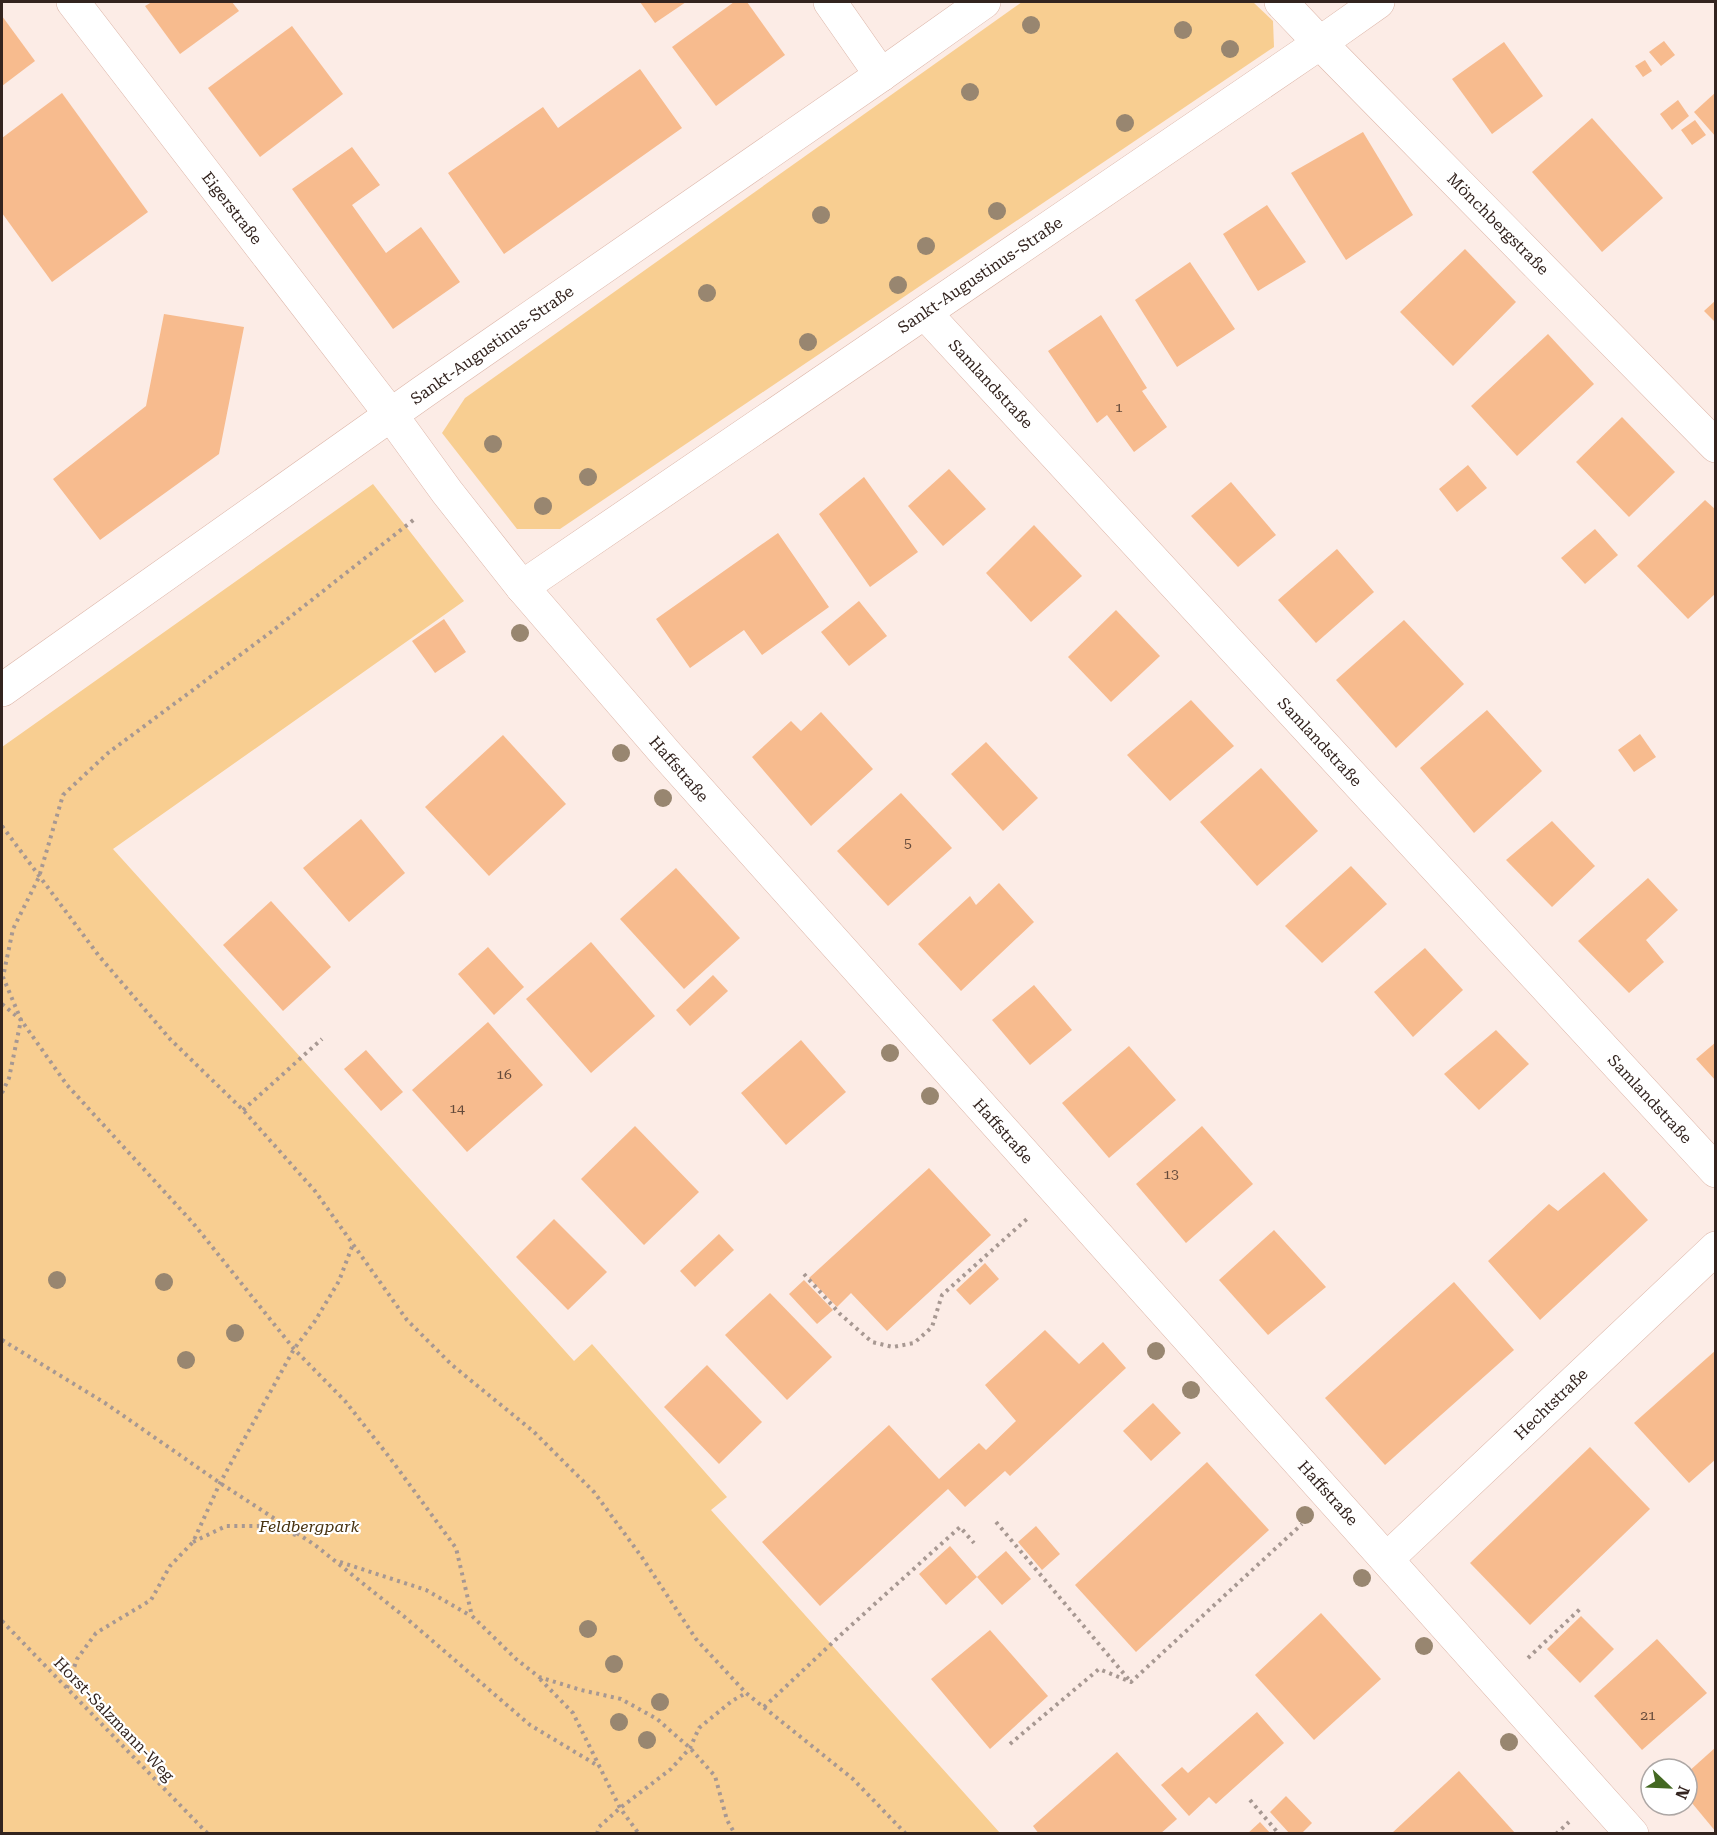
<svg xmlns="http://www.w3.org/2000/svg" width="1717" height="1835" viewBox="0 0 1717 1835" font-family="'Roboto Serif',serif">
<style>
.green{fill:#f8ce91}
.building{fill:#f7bb8e}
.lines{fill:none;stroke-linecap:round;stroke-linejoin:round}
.street-casing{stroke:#ddb6a9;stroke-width:34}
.secondary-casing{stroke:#ddb6a9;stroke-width:34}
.path{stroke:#a79892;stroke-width:4;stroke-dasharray:3 4.5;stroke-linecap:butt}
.street{stroke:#fff;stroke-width:33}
.secondary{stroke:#fff;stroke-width:33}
.tree{fill:#988670}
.labels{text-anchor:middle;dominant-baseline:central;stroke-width:4.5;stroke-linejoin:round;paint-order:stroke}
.number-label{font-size:14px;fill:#644a3b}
.street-label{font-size:16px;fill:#33241f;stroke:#fff}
.park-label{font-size:16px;font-style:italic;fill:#47320f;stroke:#fff}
</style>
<rect width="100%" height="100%" fill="#fcece6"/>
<g class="green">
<path d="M 1022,2 L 1253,2 L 1273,21 L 1274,47 L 560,529 L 517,529 L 442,433 L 465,398 Z"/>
<path d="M 373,484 L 464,601 L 113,849 L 574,1361 L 592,1344 L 727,1497 L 711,1510 L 1000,1833 L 2,1833 L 2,747 Z"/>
</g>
<g class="building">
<path d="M 152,2 L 232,2 L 239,11 L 180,54 L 145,6 Z"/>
<path d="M 640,2 L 686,2 L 655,23 Z"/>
<path d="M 734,2 L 747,2 L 785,55 L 716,106 L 672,47 Z"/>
<path d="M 2,16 L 35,61 L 2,86 Z"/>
<path d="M 292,26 L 343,94 L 260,157 L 208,88 Z"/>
<path d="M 1664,41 L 1675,55 L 1661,66 L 1649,52 Z"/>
<path d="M 1504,42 L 1543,96 L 1492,134 L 1452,79 Z"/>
<path d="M 1645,60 L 1652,71 L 1643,77 L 1635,66 Z"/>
<path d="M 640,69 L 682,128 L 504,254 L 448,173 L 543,107 L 558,128 Z"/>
<path d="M 1716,92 L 1716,137 L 1694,112 Z"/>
<path d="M 62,93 L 148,212 L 52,282 L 2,213 L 2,138 Z"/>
<path d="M 1678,100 L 1689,116 L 1672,130 L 1660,114 Z"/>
<path d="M 1592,118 L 1663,198 L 1602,252 L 1532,172 Z"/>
<path d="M 1695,120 L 1706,135 L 1692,145 L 1681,130 Z"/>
<path d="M 1363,132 L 1413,215 L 1346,260 L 1291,173 Z"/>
<path d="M 352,147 L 380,185 L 352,205 L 386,253 L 421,227 L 460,282 L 393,329 L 292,189 Z"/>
<path d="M 1267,205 L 1306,262 L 1258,291 L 1223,234 Z"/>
<path d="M 1465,249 L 1516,302 L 1453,366 L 1400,312 Z"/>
<path d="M 1190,262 L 1235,329 L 1177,367 L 1135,300 Z"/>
<path d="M 1716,300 L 1716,323 L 1704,311 Z"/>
<path d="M 164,314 L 244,327 L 219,454 L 100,540 L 53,479 L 146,406 Z"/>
<path d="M 1101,315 L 1147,388 L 1142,391 L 1167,427 L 1134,452 L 1107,415 L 1097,423 L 1048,351 Z"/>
<path d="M 1548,334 L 1594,384 L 1517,456 L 1471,406 Z"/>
<path d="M 1622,417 L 1675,472 L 1629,517 L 1576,462 Z"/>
<path d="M 1468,465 L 1487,488 L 1457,512 L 1439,489 Z"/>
<path d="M 949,469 L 986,509 L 943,546 L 908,506 Z"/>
<path d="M 864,477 L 918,552 L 870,587 L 819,514 Z"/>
<path d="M 1231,482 L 1276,535 L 1238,567 L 1191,516 Z"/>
<path d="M 1705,500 L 1716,510 L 1716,593 L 1688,619 L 1637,566 Z"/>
<path d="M 1034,525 L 1082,576 L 1031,622 L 986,573 Z"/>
<path d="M 1595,529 L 1618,555 L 1585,584 L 1561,558 Z"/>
<path d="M 778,533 L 829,607 L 762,655 L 744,630 L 690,668 L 656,619 Z"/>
<path d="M 1337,549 L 1374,592 L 1316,643 L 1278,600 Z"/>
<path d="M 859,601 L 887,636 L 849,666 L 821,632 Z"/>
<path d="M 1116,610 L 1160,656 L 1111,702 L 1068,657 Z"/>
<path d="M 444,619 L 466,652 L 435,673 L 412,641 Z"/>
<path d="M 1404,620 L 1464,684 L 1396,748 L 1336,680 Z"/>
<path d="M 1191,700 L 1234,746 L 1170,801 L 1127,755 Z"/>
<path d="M 1487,710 L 1542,771 L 1474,833 L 1420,768 Z"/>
<path d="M 821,712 L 873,769 L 811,826 L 752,757 L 791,721 L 801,731 Z"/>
<path d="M 1640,734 L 1656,757 L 1634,772 L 1618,750 Z"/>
<path d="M 503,735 L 566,804 L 489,876 L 425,807 Z"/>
<path d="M 986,742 L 1038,798 L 1003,831 L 951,774 Z"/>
<path d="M 1261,768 L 1318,831 L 1257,886 L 1200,822 Z"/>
<path d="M 901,793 L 952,848 L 888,906 L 837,851 Z"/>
<path d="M 361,819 L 405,873 L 349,922 L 303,868 Z"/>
<path d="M 1552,821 L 1595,866 L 1552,907 L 1506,860 Z"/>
<path d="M 1351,866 L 1387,904 L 1322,963 L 1285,926 Z"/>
<path d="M 676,868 L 740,938 L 684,989 L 620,919 Z"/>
<path d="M 1648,878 L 1678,910 L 1646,940 L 1664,962 L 1629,993 L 1578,941 Z"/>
<path d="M 999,883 L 1034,922 L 961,991 L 918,944 L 970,896 L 976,905 Z"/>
<path d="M 271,901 L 331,967 L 283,1011 L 223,945 Z"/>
<path d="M 591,942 L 655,1016 L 591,1073 L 526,999 Z"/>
<path d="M 488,947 L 524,987 L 494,1015 L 458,974 Z"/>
<path d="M 1425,948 L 1463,990 L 1413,1037 L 1374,992 Z"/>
<path d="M 713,975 L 728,991 L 690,1026 L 676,1010 Z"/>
<path d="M 1034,985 L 1072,1030 L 1030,1065 L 992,1020 Z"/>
<path d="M 488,1022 L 543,1085 L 467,1152 L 412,1090 Z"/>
<path d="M 1496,1030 L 1529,1064 L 1479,1110 L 1444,1074 Z"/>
<path d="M 801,1040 L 846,1092 L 786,1145 L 741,1093 Z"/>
<path d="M 1716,1042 L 1716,1081 L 1696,1059 Z"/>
<path d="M 1129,1046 L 1176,1100 L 1109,1158 L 1062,1103 Z"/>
<path d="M 366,1050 L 403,1092 L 381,1111 L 344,1069 Z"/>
<path d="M 635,1126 L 699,1192 L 644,1245 L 581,1179 Z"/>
<path d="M 1202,1126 L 1253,1184 L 1186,1243 L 1136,1184 Z"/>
<path d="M 929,1168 L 991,1235 L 887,1331 L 851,1293 L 837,1307 L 809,1278 Z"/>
<path d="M 1604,1172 L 1648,1220 L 1540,1320 L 1488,1261 L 1549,1204 L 1558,1211 Z"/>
<path d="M 554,1219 L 607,1272 L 568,1310 L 516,1257 Z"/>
<path d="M 1274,1230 L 1326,1287 L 1268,1335 L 1219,1280 Z"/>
<path d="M 719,1234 L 734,1250 L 695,1287 L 680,1271 Z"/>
<path d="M 985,1263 L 999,1279 L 970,1305 L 956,1290 Z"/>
<path d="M 804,1280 L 833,1310 L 817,1324 L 789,1294 Z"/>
<path d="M 1454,1282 L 1514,1350 L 1385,1465 L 1325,1398 Z"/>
<path d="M 770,1293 L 832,1357 L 787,1400 L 725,1335 Z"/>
<path d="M 1045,1330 L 1079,1364 L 1103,1342 L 1126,1368 L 1010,1476 L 1005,1471 L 965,1507 L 948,1489 L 820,1606 L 762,1542 L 889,1425 L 939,1479 L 979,1443 L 986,1450 L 1016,1421 L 985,1385 Z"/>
<path d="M 1716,1350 L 1716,1459 L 1689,1483 L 1634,1423 Z"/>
<path d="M 707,1365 L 762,1422 L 719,1464 L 664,1407 Z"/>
<path d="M 1153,1403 L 1181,1433 L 1151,1461 L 1123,1431 Z"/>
<path d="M 1590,1447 L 1650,1509 L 1530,1625 L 1470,1563 Z"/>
<path d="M 1207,1462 L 1269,1530 L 1136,1652 L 1075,1585 Z"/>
<path d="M 1036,1526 L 1060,1554 L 1042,1570 L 1018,1542 Z"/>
<path d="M 950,1546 L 977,1577 L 946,1605 L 919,1574 Z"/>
<path d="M 1006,1551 L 1031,1579 L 1002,1605 L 977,1577 Z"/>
<path d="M 1321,1613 L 1381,1679 L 1314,1740 L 1255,1675 Z"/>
<path d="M 1581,1616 L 1614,1649 L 1580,1683 L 1547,1649 Z"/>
<path d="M 990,1630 L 1048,1696 L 990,1749 L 931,1679 Z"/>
<path d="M 1657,1639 L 1707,1693 L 1642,1750 L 1594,1696 Z"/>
<path d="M 1257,1712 L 1284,1743 L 1216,1804 L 1209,1797 L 1189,1816 L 1161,1785 L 1182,1767 L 1188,1773 Z"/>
<path d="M 1716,1747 L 1716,1832 L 1687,1797 L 1687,1773 Z"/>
<path d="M 1117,1752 L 1177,1819 L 1160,1834 L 1039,1834 L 1033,1826 Z"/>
<path d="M 1459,1771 L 1516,1834 L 1391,1834 Z"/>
<path d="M 1286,1796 L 1312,1823 L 1301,1834 L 1290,1834 L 1270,1812 Z"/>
<path d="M 1260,1822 L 1271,1834 L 1247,1834 Z"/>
</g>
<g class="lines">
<defs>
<g id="street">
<path d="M 73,2 L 391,415 L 447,492 L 522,587 L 667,755 L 1632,1834"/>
<path d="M 830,2 L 881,75"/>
<path d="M 1281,2 L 1320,43 L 1716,446"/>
<path d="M 925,313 L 1716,1171"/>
<path d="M 522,587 L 1320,43 L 1378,2"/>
<path d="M 1387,1559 L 1716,1248"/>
</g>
<path id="secondary" d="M 2,690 L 423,392 L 881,75 L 984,2"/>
</defs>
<use href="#street" class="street-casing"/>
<use href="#secondary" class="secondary-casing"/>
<g class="path">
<path d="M 2,826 L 99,956 L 170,1039 L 243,1110 L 315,1191 L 407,1320 L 452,1365 L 534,1432 L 594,1492 L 641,1556 L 696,1639 L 746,1693 L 853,1779 L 906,1834"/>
<path d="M 2,1004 L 21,1020 L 67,1085 L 193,1223 L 294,1349 L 345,1401 L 390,1458 L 456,1548 L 472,1616 L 516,1659 L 539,1677 L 581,1690 L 621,1699 L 657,1719 L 690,1748 L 715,1776 L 727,1820 L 735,1834"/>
<path d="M 2,1093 L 9,1078 L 21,1020 L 3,977 L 13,929 L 39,877 L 63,795 L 108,753 L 271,632 L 416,518"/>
<path d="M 243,1110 L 322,1039"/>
<path d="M 804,1274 L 840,1314 L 872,1342 L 893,1347 L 914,1343 L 932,1327 L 942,1295 L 1028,1218"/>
<path d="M 2,1340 L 105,1403 L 220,1483 L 315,1545 L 406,1618 L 530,1725 L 600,1767"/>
<path d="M 996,1522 L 1130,1681"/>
<path d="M 193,1542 L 226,1526 L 268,1526 L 296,1535"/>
<path d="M 340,1562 L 426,1590 L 471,1616"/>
<path d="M 2,1621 L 208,1834"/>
<path d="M 1528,1658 L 1580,1609"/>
<path d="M 540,1679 L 573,1713 L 620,1808 L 639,1834"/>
<path d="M 67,1688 L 77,1659 L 96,1633 L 151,1600 L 170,1566 L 193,1542 L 220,1483 L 294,1349 L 315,1321 L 339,1281 L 353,1244"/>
<path d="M 764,1707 L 846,1630 L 960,1527 L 974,1543"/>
<path d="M 1010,1744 L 1099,1669 L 1131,1682 L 1302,1524"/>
<path d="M 1250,1800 L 1279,1834"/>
<path d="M 597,1834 L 599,1827 L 620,1808 L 671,1769 L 690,1748 L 699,1728 L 732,1701 L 746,1693"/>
<path d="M 1556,1834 L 1569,1822"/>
</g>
<use href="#street" class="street"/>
<use href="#secondary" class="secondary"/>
</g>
<g class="tree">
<circle cx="1031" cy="25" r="9"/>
<circle cx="1183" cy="30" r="9"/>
<circle cx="1230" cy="49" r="9"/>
<circle cx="970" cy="92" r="9"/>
<circle cx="1125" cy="123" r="9"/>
<circle cx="997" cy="211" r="9"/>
<circle cx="821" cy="215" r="9"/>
<circle cx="926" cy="246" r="9"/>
<circle cx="898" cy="285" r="9"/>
<circle cx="707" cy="293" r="9"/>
<circle cx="808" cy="342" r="9"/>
<circle cx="493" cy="444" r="9"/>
<circle cx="588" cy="477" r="9"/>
<circle cx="543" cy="506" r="9"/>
<circle cx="520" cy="633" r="9"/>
<circle cx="621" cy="753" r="9"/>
<circle cx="663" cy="798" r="9"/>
<circle cx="890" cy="1053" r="9"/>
<circle cx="930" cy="1096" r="9"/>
<circle cx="57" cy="1280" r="9"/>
<circle cx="164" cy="1282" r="9"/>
<circle cx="235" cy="1333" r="9"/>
<circle cx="1156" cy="1351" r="9"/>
<circle cx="186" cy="1360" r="9"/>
<circle cx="1191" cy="1390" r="9"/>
<circle cx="1305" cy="1515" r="9"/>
<circle cx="1362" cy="1578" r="9"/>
<circle cx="588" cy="1629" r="9"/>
<circle cx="1424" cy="1646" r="9"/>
<circle cx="614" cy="1664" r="9"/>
<circle cx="660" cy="1702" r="9"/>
<circle cx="619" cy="1722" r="9"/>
<circle cx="647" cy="1740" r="9"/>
<circle cx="1509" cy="1742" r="9"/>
</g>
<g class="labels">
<g class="number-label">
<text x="1119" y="407">1</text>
<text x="908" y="843">5</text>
<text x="504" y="1074">16</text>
<text x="457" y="1108">14</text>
<text x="1171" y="1174">13</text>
<text x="1648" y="1715">21</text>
</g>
<g class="street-label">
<text transform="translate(232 208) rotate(52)">Eigerstraße</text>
<text transform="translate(1498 224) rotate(45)">Mönchbergstraße</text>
<text transform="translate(980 275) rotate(-34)">Sankt-Augustinus-Straße</text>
<text transform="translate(492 345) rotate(-35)">Sankt-Augustinus-Straße</text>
<text transform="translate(991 384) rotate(47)">Samlandstraße</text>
<text transform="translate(1320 742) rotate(47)">Samlandstraße</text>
<text transform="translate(679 769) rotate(49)">Haffstraße</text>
<text transform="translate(1650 1099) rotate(47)">Samlandstraße</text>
<text transform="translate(1003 1131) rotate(48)">Haffstraße</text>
<text transform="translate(1551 1404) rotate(-44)">Hechtstraße</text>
<text transform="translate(1328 1493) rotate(48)">Haffstraße</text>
<text transform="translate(114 1719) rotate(46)">Horst-Salzmann-Weg</text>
</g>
<g class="park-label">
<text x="309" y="1526">Feldbergpark</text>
</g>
</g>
<rect width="1717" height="1835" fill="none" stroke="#33241f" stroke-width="6"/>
<g transform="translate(1669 1787) rotate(113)"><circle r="28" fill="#ffffff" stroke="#ada7a5" stroke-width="1.5"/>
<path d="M0-4.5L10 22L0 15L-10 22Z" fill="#436821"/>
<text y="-9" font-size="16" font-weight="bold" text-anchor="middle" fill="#33241f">N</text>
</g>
</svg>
